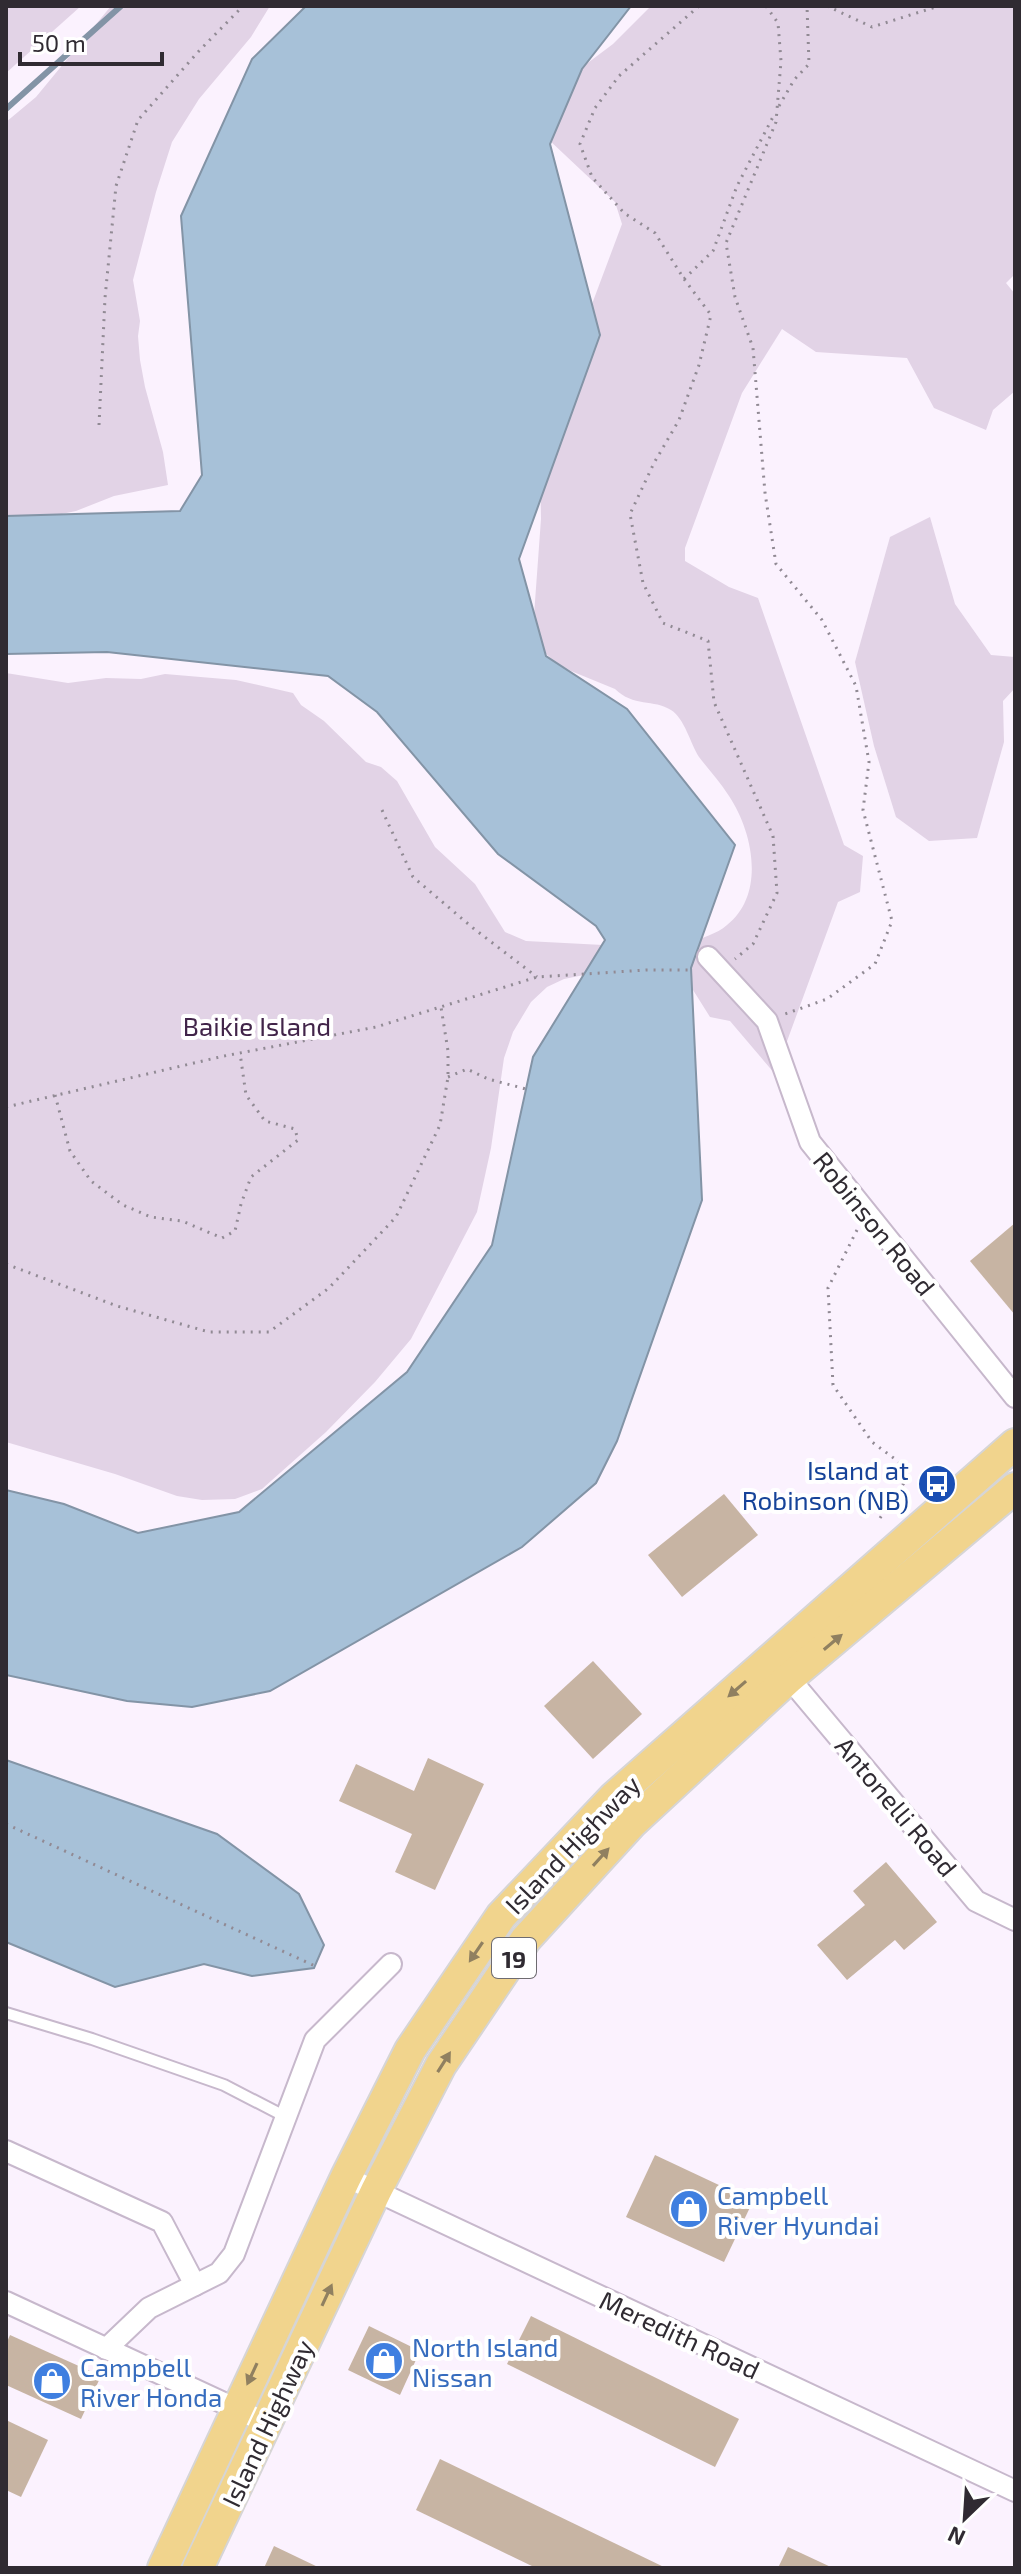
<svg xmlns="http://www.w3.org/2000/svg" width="1021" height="2574" viewBox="0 0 1021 2574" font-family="'Exo 2',sans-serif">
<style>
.green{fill:#e2d3e6}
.water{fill:#a7c1d8;stroke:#8394a6;stroke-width:2}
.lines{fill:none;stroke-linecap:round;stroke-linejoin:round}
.stream{stroke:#8394a6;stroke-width:6}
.building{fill:#c7b4a3}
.lane-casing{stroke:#c7b8cc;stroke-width:14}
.street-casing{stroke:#c7b8cc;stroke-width:24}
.primary-casing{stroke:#d6d5d6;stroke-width:34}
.path{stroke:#918a94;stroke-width:3;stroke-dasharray:2 6;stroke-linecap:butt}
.lane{stroke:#fff;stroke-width:10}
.street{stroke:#fff;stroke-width:20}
.primary{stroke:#f1d48d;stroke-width:30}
.oneway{fill:#908060}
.labels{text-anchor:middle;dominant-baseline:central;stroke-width:8;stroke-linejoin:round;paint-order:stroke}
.shield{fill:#fff;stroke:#6e6b70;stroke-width:2}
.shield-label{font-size:24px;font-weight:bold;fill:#302b32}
.park-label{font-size:26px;fill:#412449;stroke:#fff}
.street-label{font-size:26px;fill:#302b32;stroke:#fff}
.transit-label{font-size:26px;fill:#164399;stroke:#fff;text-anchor:end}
.shop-label{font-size:26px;fill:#366cbe;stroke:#fff;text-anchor:start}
</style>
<rect width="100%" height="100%" fill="#fbf2fe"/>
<g class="green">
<path d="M 6,6 L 81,6 L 6,73 Z"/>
<path d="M 111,6 L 270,6 L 251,37 L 199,99 L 172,142 L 156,192 L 133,280 L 140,321 L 138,336 L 140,360 L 145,387 L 163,452 L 168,485 L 114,496 L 76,511 L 42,518 L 6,521 L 6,122 L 36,97 Z"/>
<path d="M 651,6 L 1015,6 L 1015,274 L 1006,283 L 1015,294 L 1015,391 L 993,410 L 986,430 L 934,408 L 907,358 L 816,352 L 782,329 L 742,393 L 685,548 L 685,561 L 729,587 L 758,598 L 844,845 L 863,856 L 860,892 L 838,902 L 775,1074 L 730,1021 L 710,1017 L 688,982 L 689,943 C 701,938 717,934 727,925 C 766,894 753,832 729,796 C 720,782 709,770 699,757 C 690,743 685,719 671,710 C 654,699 633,707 615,689 L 571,671 L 555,662 L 542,650 L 533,629 L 541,519 L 540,451 L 550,416 L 622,224 L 615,202 L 548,139 L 577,71 L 613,44 Z"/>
<path d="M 930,517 L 955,604 L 991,655 L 1015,657 L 1015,688 L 1003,701 L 1004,742 L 977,838 L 929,841 L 896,817 L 874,746 L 855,662 L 890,537 Z"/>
<path d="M 6,673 L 68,683 L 106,678 L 141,679 L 165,674 L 236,680 L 293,693 L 301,705 L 324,721 L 366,762 L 381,767 L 397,781 L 435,847 L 475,884 L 505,932 L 526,941 L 603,945 L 599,972 L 564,979 L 547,987 L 531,1002 L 513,1032 L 504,1058 L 491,1148 L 477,1212 L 411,1339 L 375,1382 L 326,1432 L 262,1489 L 235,1499 L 202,1500 L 177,1496 L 115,1474 L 6,1442 Z"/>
</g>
<g class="water">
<path d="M 306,6 L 631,6 L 582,69 L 550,144 L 600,335 L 519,559 L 546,656 L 627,709 L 735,845 L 691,968 L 702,1200 L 617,1441 L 596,1483 L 522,1547 L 270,1691 L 192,1707 L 127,1701 L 6,1675 L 6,1490 L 64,1504 L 138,1533 L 239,1512 L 407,1372 L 492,1245 L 533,1057 L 605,940 L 596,926 L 498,854 L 377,712 L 328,676 L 107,652 L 6,654 L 6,516 L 180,511 L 202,475 L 181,216 L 252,59 Z"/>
<path d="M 6,1760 L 217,1834 L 299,1894 L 324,1945 L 314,1968 L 252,1976 L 204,1964 L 115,1987 L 6,1942 Z"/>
</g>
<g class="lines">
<path class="stream" d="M 6,109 L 121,6"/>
</g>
<g class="building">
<path d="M 1015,1223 L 1015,1315 L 970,1261 Z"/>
<path d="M 724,1494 L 758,1535 L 682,1597 L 648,1555 Z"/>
<path d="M 593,1661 L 642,1714 L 593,1759 L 544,1706 Z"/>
<path d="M 428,1758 L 484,1784 L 435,1890 L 395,1872 L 412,1834 L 339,1801 L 356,1764 L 414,1791 Z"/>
<path d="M 886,1862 L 937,1922 L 904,1950 L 895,1940 L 847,1980 L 817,1945 L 865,1905 L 853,1891 Z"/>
<path d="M 655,2155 L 753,2201 L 724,2262 L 626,2217 Z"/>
<path d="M 531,2316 L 739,2419 L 715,2467 L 507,2364 Z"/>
<path d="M 369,2326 L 420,2351 L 400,2395 L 348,2370 Z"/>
<path d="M 10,2335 L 101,2376 L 81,2419 L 6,2385 L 6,2344 Z"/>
<path d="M 6,2420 L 48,2440 L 21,2497 L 6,2490 Z"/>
<path d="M 440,2459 L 666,2568 L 536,2568 L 416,2510 Z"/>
<path d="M 274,2546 L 320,2568 L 264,2568 Z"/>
<path d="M 788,2547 L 833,2568 L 778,2568 Z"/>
</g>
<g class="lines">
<defs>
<path id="lane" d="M 6,2013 L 92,2039 L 224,2085 L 286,2117"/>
<g id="street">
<path d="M 708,957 L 767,1021 L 810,1142 L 1015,1397"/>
<path d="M 789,1678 L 976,1901 L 1015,1920"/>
<path d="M 6,2151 L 162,2222 L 195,2285"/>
<path d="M 346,2177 L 1015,2491"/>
<path d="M 6,2302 L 267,2423"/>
<path d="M 106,2349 L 149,2308 L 219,2273 L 234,2254 L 315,2040 L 391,1964"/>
</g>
<g id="primary">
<path d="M 163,2568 L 346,2177 L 410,2050 L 501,1916 L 614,1797 L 1015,1444"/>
<path d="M 198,2568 L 376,2191 L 441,2065 L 526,1939 L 632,1823 L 789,1678 L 1015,1488"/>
</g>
</defs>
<use href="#lane" class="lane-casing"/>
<use href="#street" class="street-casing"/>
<use href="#primary" class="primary-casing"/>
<g class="path">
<path d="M 699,6 L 619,76 L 595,108 L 580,144 L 592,177 L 624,213 L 655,233 L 684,279 L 711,315 L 699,365 L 679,420 L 654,463 L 630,514 L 643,583 L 663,623 L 708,641 L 714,702 L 773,836 L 777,893 L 753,944 L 735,959"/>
<path d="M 766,6 L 778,23 L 781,61 L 776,122 L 726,243 L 735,297 L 753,348 L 765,493 L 776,564 L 822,620 L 856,686 L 869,762 L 863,810 L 892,921 L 875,964 L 827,999 L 785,1014"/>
<path d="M 827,6 L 872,27 L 939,6"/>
<path d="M 779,106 L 794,80 L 809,64 L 807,6"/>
<path d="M 684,279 L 713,251 L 737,186 L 775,113"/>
<path d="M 99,425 L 105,298 L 116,186 L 138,120 L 197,53 L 243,6"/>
<path d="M 382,810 L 413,877 L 473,928 L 537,977"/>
<path d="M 448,1077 L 467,1069 L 488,1079 L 526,1089"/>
<path d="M 55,1095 L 70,1151 L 91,1181 L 123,1205 L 151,1217 L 182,1221 L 222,1238 L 235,1231 L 241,1204 L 251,1177 L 298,1140 L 295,1129 L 265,1121 L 246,1095 L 240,1053"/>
<path d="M 6,1107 L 224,1056 L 376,1027 L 537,977 L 647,970 L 692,970"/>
<path d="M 857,1230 L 828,1288 L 833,1385 L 872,1442 L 899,1462 L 906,1480 L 878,1521"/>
<path d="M 6,1264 L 117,1306 L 209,1332 L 269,1332 L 329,1288 L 396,1217 L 440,1125 L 448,1077 L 448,1051 L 441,1007"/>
<path d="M 6,1824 L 315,1966"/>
</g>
<use href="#lane" class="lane"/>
<use href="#street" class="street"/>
<use href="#primary" class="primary"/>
</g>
<defs><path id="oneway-solid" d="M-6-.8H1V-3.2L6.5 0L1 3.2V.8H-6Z" transform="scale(2)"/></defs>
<g class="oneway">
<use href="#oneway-solid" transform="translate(833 1642) rotate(-40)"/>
<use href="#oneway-solid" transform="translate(737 1689) rotate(139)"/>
<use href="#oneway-solid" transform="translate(601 1857) rotate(-48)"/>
<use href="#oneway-solid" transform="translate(476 1952) rotate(124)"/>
<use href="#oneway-solid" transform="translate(444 2062) rotate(-58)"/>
<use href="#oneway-solid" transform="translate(327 2295) rotate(-65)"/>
<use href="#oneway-solid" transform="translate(252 2374) rotate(115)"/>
</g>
<defs>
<symbol id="bus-disc" viewBox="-11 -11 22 22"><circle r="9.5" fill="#1a4fb4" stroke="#fff"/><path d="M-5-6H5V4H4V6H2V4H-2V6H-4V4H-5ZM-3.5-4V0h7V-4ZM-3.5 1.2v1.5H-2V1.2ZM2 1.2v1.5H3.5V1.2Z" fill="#fff"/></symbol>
<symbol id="shop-disc" viewBox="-11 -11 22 22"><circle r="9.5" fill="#3f7fe0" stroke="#fff"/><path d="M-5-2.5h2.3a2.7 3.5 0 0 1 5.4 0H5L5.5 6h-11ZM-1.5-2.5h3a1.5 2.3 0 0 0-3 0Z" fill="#fff"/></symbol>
</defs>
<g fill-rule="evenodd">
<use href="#bus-disc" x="915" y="1462" width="44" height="44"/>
<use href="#shop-disc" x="667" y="2187" width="44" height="44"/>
<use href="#shop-disc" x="362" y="2339" width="44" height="44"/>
<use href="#shop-disc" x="30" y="2359" width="44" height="44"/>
</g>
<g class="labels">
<rect class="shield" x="492" y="1938" width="44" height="40" rx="6"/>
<g class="shield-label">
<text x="514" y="1958">19</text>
</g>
<g class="park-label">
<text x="257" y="1025">Baikie Island</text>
</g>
<g class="street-label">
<text transform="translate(875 1223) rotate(51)">Robinson Road</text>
<text transform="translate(897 1806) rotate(50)">Antonelli Road</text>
<text transform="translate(572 1844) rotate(-46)">Island Highway</text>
<text transform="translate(680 2334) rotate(25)">Meredith Road</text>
<text transform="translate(267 2423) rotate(-65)">Island Highway</text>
</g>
<g class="transit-label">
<text x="909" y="1469">Island at<tspan x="909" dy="30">Robinson (NB)</tspan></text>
</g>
<g class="shop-label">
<text x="717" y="2194">Campbell<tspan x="717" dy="30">River Hyundai</tspan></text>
<text x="412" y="2346">North Island<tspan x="412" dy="30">Nissan</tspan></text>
<text x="80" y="2366">Campbell<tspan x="80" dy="30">River Honda</tspan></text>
</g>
</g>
<rect width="1021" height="2574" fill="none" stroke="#302b32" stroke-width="16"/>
<g transform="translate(965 2518) rotate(205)" stroke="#ffffff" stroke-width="6" paint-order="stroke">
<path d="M0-6L14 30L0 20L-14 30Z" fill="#302b32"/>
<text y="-12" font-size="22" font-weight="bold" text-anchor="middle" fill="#302b32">N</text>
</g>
<path d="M20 52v12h142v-12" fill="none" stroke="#302b32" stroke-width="4"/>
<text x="32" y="52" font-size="24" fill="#302b32" stroke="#ffffff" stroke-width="6" paint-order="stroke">50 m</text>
</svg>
